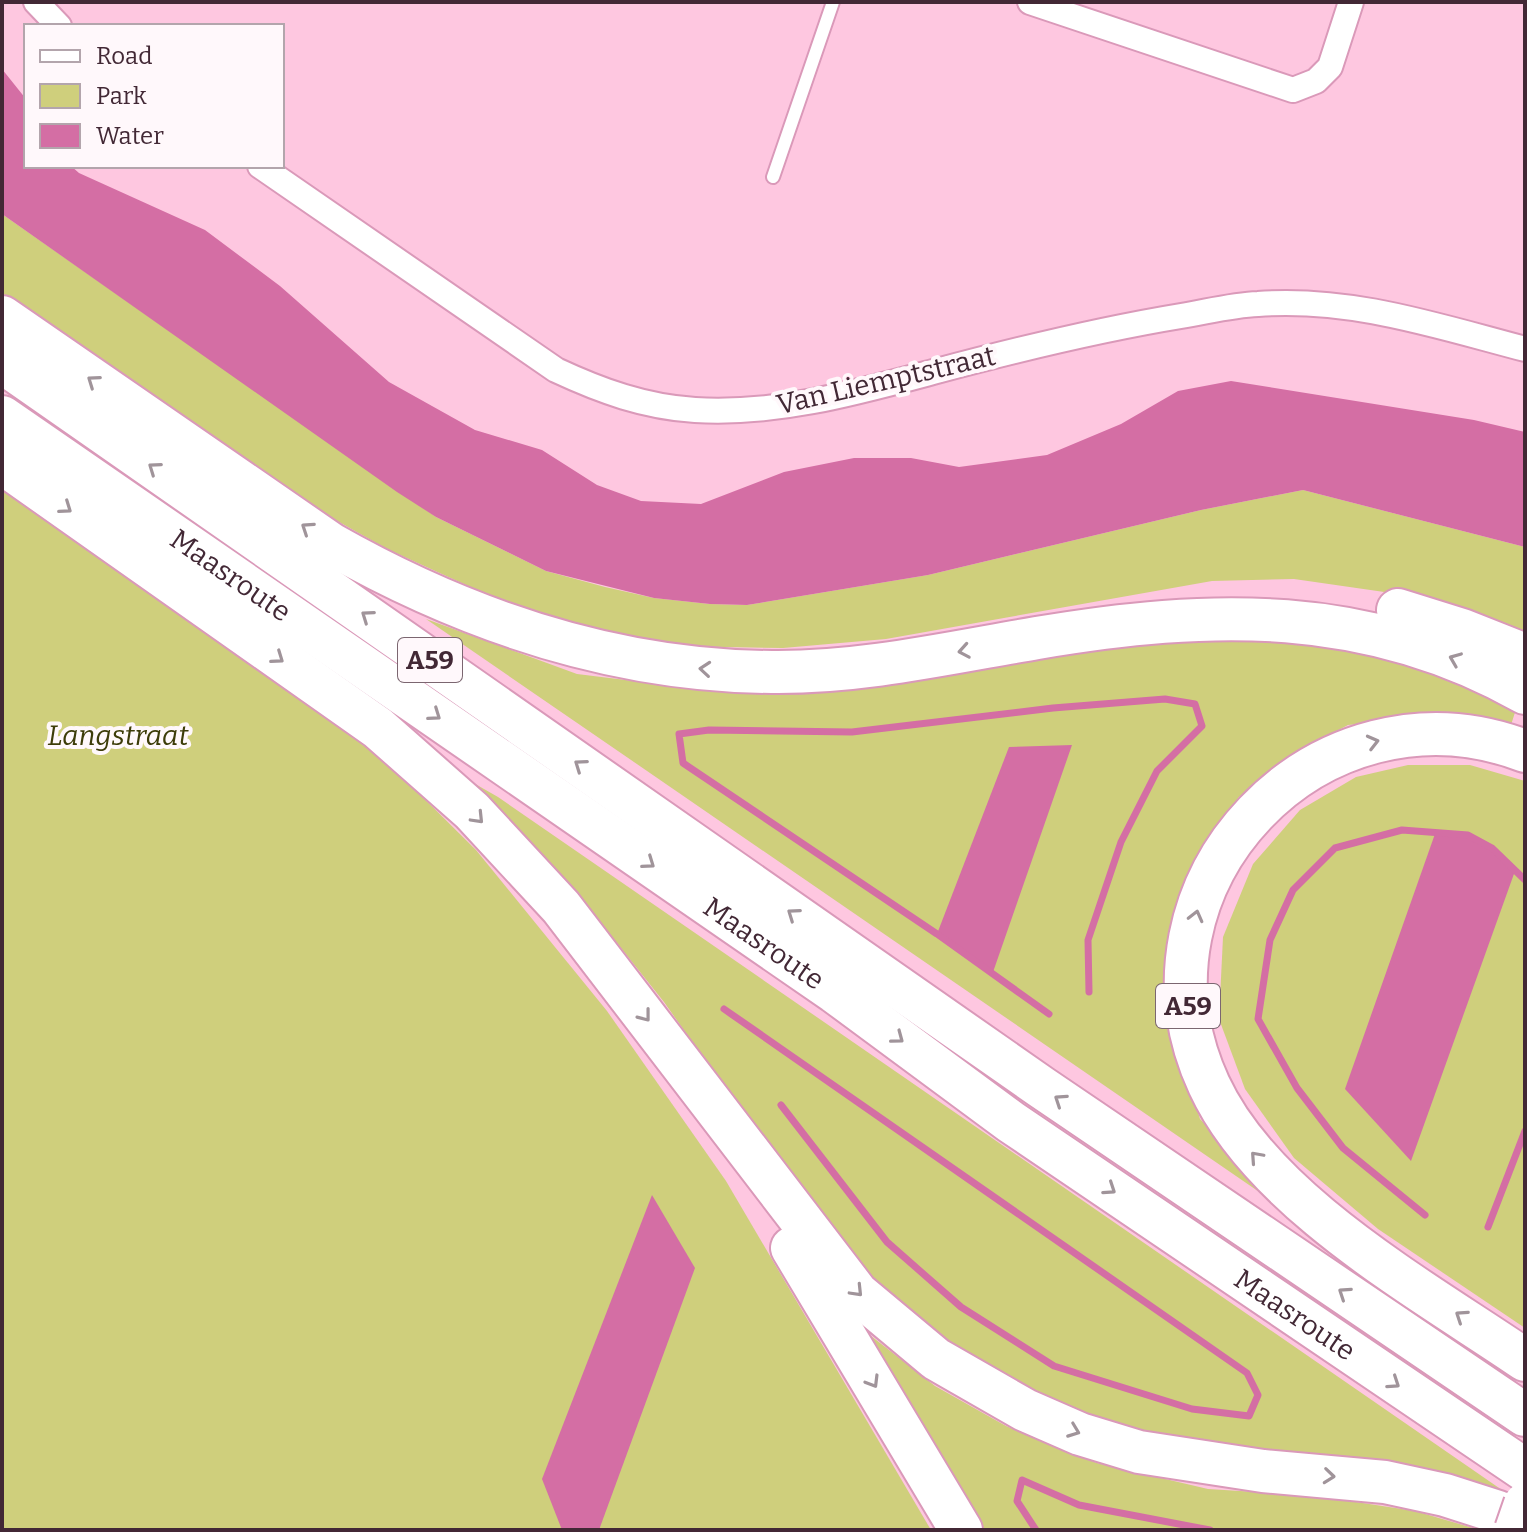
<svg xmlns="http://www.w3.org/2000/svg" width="1527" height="1532" viewBox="0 0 1527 1532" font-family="Bitter,serif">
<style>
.green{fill:#cfcf7c}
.water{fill:#d46ea4}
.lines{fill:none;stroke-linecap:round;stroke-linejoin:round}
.stream{stroke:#d46ea4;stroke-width:7}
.service-casing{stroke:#da99b9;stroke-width:16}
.minor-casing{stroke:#da99b9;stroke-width:28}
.motorway-casing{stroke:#da99b9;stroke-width:46}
.service{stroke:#fff;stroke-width:12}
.minor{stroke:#fff;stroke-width:24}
.motorway{stroke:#fff;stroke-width:42}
.motorway-bridge-casing{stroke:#da99b9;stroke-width:46;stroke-linecap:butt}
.motorway-bridge{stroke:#fff;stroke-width:42}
.oneway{stroke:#a0949a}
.labels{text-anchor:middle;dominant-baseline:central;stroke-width:8;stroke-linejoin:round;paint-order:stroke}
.shield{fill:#fff8fb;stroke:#7b6670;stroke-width:2}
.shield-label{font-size:26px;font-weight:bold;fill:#422835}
.street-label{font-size:28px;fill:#422835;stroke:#fff8fb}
.park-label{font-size:28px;font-style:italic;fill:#3d3c09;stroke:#fff8fb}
</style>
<rect width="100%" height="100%" fill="#fec7e0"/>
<g class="green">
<path d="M 2,214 L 436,517 L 546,571 L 605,587 L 654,598 L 710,604 L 747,605 L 928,575 L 1201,510 L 1303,490 L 1525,547 L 1525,637 L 1419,597 L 1294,579 L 1212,581 L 886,639 L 783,648 L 671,646 L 572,625 L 477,590 L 387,549 L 309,505 L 2,293 Z"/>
<path d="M 2,468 L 367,742 L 476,850 L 607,1011 L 726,1181 L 931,1530 L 2,1530 Z"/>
<path d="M 426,619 L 577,674 L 691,688 L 854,687 L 1241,630 L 1383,646 L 1517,706 L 1511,725 L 1449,715 L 1348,725 L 1293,754 L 1239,797 L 1200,854 L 1177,912 L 1165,965 L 1173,1028 L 1200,1119 L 1303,1222 Z"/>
<path d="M 1408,765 L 1470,765 L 1525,781 L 1525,1328 L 1378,1229 L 1294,1158 L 1245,1089 L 1219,1019 L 1223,937 L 1253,864 L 1300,810 L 1356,777 Z"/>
<path d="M 456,773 L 498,797 L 1502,1490 L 1499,1505 L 1119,1434 L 983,1374 L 854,1271 L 664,1002 L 593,913 L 555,870 Z"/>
<path d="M 857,1325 L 935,1386 L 1006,1426 L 1097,1463 L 1208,1489 L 1317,1496 L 1415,1511 L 1480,1530 L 984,1530 Z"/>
</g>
<g class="water">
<path d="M 2,69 L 26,99 L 26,166 L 71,166 L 79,173 L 205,230 L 280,286 L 389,382 L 475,430 L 542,450 L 597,485 L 641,501 L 701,504 L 784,472 L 854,458 L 911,458 L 959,467 L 1047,455 L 1121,424 L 1178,391 L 1231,381 L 1474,420 L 1525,432 L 1525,547 L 1303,490 L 1201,510 L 928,575 L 747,605 L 710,604 L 654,598 L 546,571 L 436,517 L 397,492 L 2,214 Z"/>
<path d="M 1072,745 L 992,975 L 937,934 L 1009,747 Z"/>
<path d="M 1436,831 C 1476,836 1487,842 1515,871 L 1411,1161 L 1345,1089 Z"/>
<path d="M 652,1195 L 695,1268 L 599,1530 L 562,1530 L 542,1479 Z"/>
</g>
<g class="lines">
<g class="stream">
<path d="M 724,1009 L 1247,1373 L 1258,1395 L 1249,1416 L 1192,1409 L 1054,1366 L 961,1307 L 887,1242 L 781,1105"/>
<path d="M 1049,1014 L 937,934 L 683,763 L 679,734 L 709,730 L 852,732 L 1053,708 L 1165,699 L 1195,704 L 1202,726 L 1157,771 L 1121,842 L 1088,940 L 1089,992"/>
<path d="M 1425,1215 L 1343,1148 L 1297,1088 L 1258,1019 L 1270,940 L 1293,890 L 1335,848 L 1402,830 L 1468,835 L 1492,848 L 1525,880"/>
<path d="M 1488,1227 L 1525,1131"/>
<path d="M 1036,1530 L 1017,1501 L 1022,1480 L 1079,1505 L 1210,1530"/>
</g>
<defs>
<path id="service" d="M 773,177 L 833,2"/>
<g id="minor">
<path d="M 36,2 L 59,26"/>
<path d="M 1030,2 L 1293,90 L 1316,81 L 1330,67 L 1351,2"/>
<path d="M 260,166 L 556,370 C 601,391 645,407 695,410 C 776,415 855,393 933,372 C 1015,350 1096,330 1181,316 C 1206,312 1232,305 1258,304 C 1351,297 1437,326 1525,349"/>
</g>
<g id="motorway">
<path d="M 2,317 L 331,544 C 467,621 615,671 772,672 C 861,673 949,653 1037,638 C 1209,609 1368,604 1525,693"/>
<path d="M 2,362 L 1041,1087 L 1525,1415"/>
<path id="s1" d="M 2,417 L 835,992 L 1011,1122 L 1525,1470"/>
<path d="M 2,463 L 378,728 L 472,811 L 561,907 L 857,1293 L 936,1359 L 1025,1410 L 1080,1434 L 1139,1452 L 1263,1471 L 1385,1482 L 1445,1495 L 1498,1512 L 1525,1524"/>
<path d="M 1398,610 L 1462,630 L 1525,655"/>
<path d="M 1525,751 C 1320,672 1116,884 1209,1085 C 1263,1202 1421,1289 1525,1360"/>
<path d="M 792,1248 L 961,1530"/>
</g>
</defs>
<use href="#service" class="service-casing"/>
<use href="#minor" class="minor-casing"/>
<use href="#motorway" class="motorway-casing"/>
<use href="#service" class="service"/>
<use href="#minor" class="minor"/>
<use href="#motorway" class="motorway"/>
<defs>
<path id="motorway-bridge" d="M 1516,1530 L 1525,1504"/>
</defs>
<use href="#motorway-bridge" class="motorway-bridge-casing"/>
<use href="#motorway-bridge" class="motorway-bridge"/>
</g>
<defs><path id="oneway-chevron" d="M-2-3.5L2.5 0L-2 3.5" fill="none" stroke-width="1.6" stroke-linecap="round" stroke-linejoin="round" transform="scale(2)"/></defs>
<g class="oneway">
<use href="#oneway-chevron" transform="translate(93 381) rotate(-145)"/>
<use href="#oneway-chevron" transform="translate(154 468) rotate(-145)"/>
<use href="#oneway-chevron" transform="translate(66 508) rotate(35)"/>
<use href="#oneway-chevron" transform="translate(307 528) rotate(-146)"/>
<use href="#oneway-chevron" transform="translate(367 616) rotate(-145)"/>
<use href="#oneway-chevron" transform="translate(964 651) rotate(170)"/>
<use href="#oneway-chevron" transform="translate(278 658) rotate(35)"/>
<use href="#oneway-chevron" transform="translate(1455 659) rotate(-158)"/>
<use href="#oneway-chevron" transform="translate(705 669) rotate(-175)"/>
<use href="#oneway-chevron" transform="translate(435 715) rotate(35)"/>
<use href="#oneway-chevron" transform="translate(1373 742) rotate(-14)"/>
<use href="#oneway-chevron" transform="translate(580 765) rotate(-145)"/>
<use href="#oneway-chevron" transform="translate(478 818) rotate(46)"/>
<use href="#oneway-chevron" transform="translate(649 863) rotate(35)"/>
<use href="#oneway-chevron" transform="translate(793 914) rotate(-145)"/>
<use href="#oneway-chevron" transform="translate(1196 916) rotate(-76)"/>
<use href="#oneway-chevron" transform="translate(645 1016) rotate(52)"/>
<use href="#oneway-chevron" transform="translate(898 1038) rotate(37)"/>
<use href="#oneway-chevron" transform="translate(1060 1100) rotate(-146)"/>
<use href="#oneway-chevron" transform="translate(1256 1157) rotate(-132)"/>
<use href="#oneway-chevron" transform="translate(1110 1189) rotate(34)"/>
<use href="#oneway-chevron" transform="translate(857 1291) rotate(46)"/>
<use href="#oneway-chevron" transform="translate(1344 1293) rotate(-146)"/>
<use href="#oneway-chevron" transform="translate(1461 1316) rotate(-146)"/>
<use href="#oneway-chevron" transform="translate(873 1382) rotate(59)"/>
<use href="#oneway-chevron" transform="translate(1394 1383) rotate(34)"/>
<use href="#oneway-chevron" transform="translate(1074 1431) rotate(21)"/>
<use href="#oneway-chevron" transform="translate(1329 1476) rotate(6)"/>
</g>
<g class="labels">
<g class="shield">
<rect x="398" y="638" width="64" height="44" rx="6"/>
<rect x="1156" y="984" width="64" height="44" rx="6"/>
</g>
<g class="shield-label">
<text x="430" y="660">A59</text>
<text x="1188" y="1006">A59</text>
</g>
<g class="street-label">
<text transform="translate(886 380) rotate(-13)">Van Liemptstraat</text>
<text stroke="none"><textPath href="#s1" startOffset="278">Maasroute</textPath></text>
<text stroke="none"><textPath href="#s1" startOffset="926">Maasroute</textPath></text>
<text stroke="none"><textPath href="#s1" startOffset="1574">Maasroute</textPath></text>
</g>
<g class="park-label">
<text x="118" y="735">Langstraat</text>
</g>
</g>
<rect width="1527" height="1532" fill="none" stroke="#422835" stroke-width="8"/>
<rect x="24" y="24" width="260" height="144" fill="#fff8fb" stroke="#b3a5ac" stroke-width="2"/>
<rect x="40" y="50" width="40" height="12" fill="#ffffff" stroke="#b3a5ac" stroke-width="2"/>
<text x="96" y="64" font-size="24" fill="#422835">Road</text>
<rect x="40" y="84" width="40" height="24" fill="#cfcf7c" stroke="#b3a5ac" stroke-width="2"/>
<text x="96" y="104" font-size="24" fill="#422835">Park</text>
<rect x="40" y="124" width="40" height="24" fill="#d46ea4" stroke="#b3a5ac" stroke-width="2"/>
<text x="96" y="144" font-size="24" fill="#422835">Water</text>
</svg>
